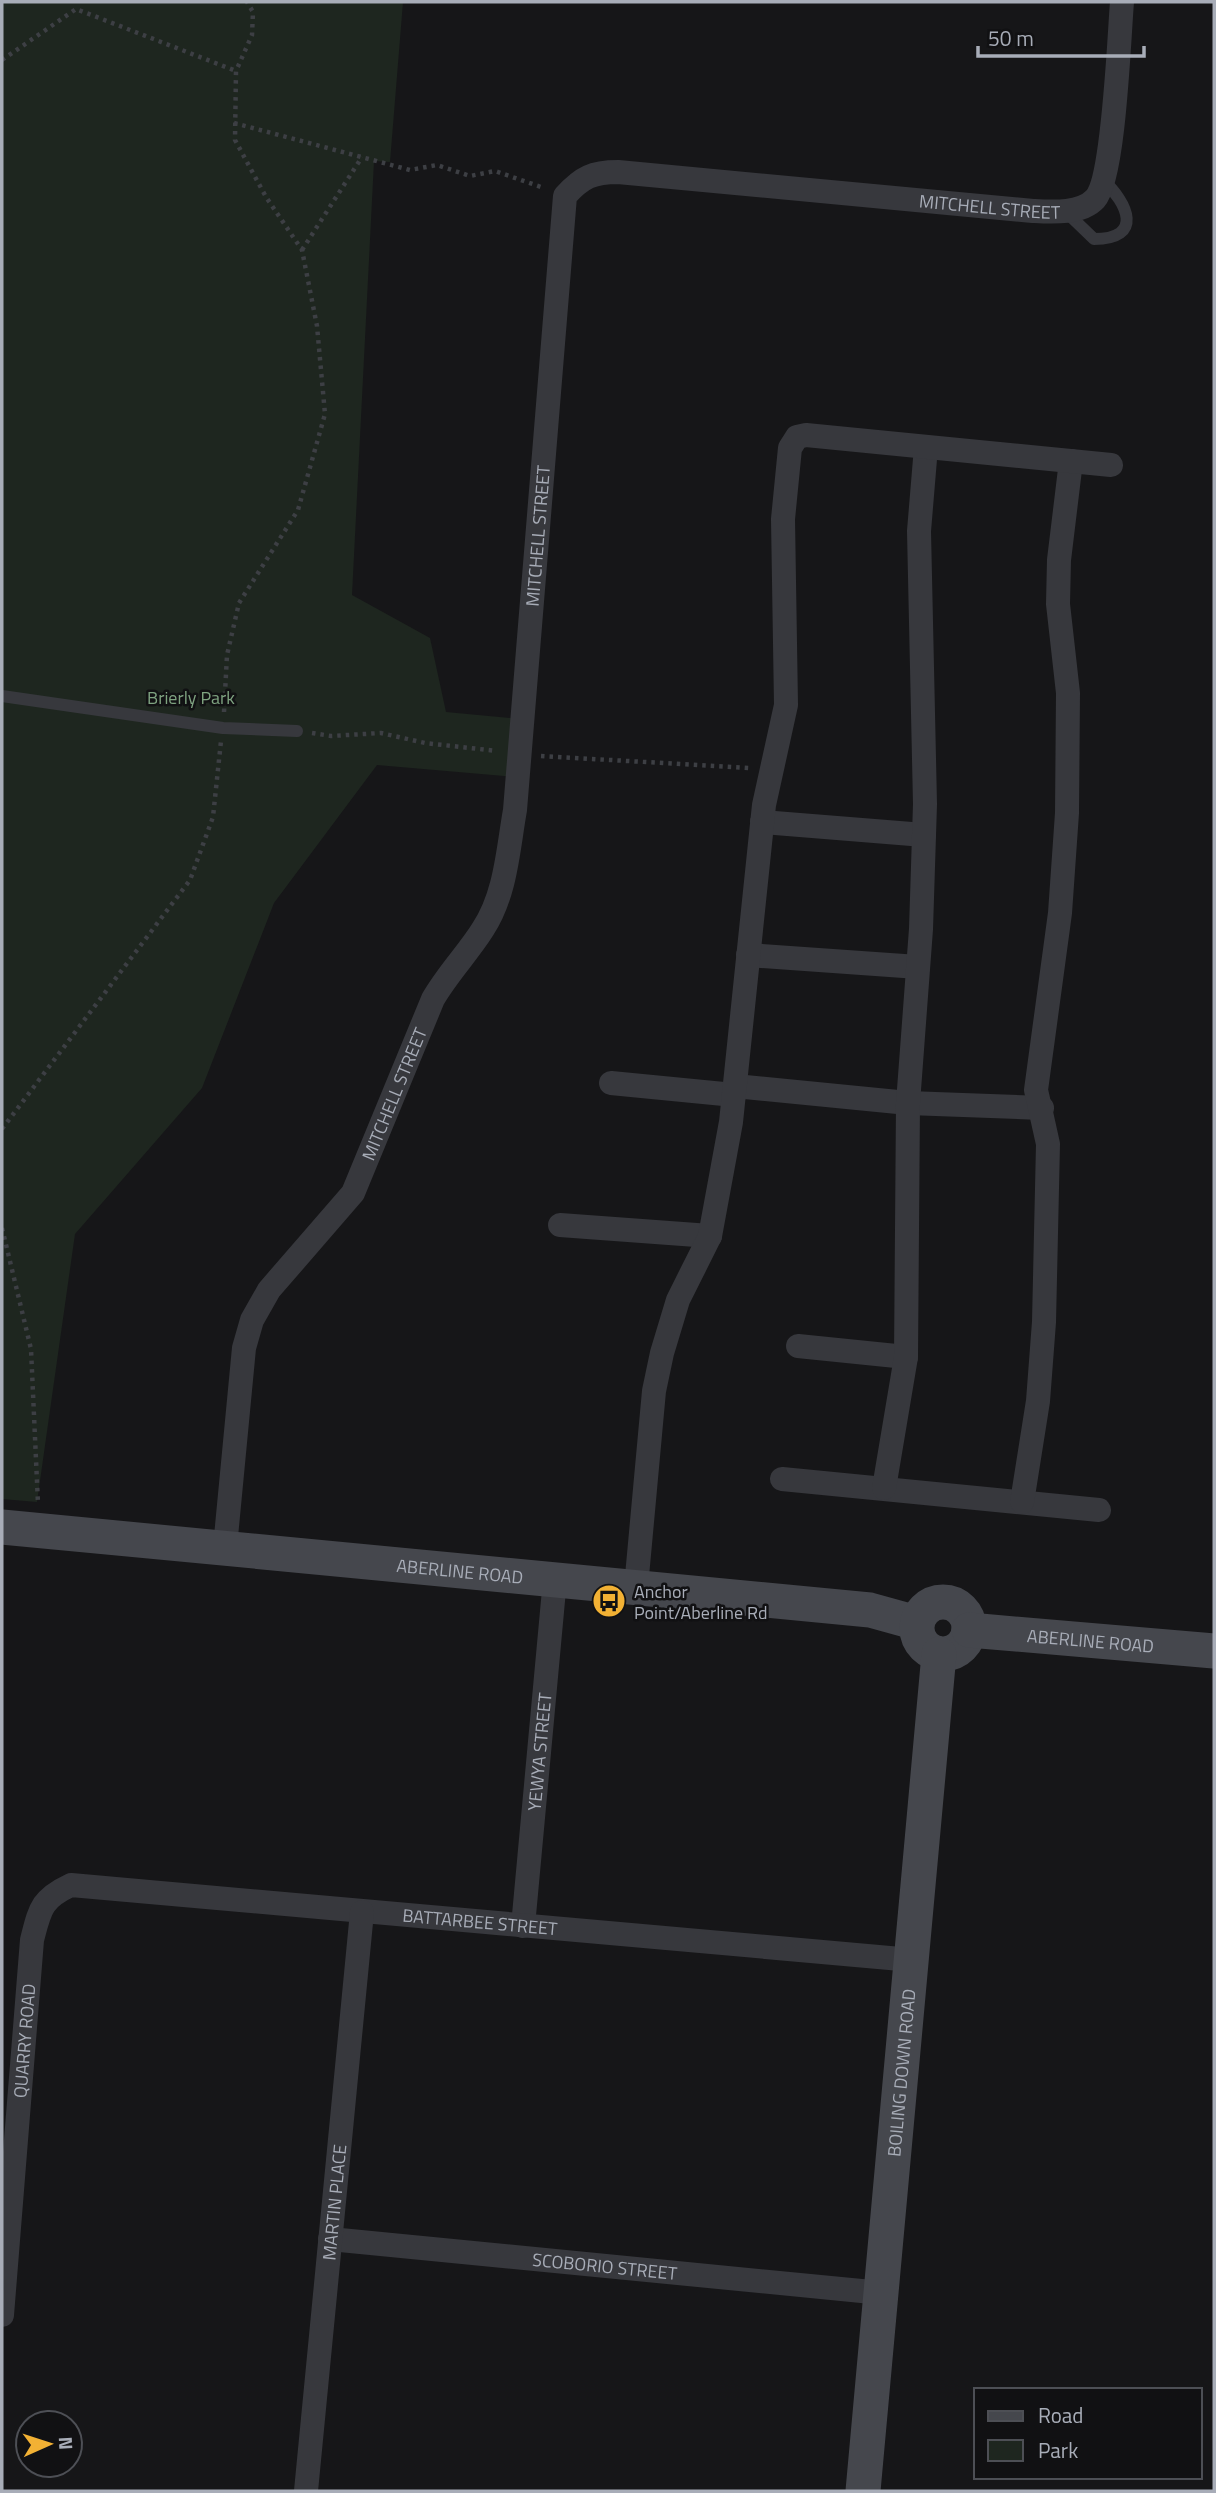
<svg xmlns="http://www.w3.org/2000/svg" width="1216" height="2493" viewBox="0 0 1216 2493" font-family="'Titillium Web',sans-serif">
<style>
.green{fill:#1e261f}
.lines{fill:none;stroke-linecap:round;stroke-linejoin:round}
.path{stroke:#3d3f44;stroke-width:4.5;stroke-dasharray:3.5 5;stroke-linecap:butt}
.lane{stroke:#37383d;stroke-width:12}
.street{stroke:#37383d;stroke-width:24}
.secondary{stroke:#45474d;stroke-width:35}
.labels{text-anchor:middle;dominant-baseline:central;stroke-width:5;stroke-linejoin:round;paint-order:stroke}
.street-label{font-size:18px;fill:#a8adb8;stroke:#111113}
.park-label{font-size:18px;fill:#7fa381;stroke:#111113}
.poi-label{font-size:18px;fill:#a8adb8;stroke:#111113;text-anchor:start}
</style>
<rect width="100%" height="100%" fill="#161618"/>
<path class="green" d="M 2,2 L 403,2 L 390,162 L 374,161 L 352,595 L 430,638 L 446,712 L 522,719 L 517,777 L 377,765 L 274,903 L 202,1088 L 75,1234 L 37,1502 L 2,1499 Z"/>
<g class="lines">
<g class="path">
<path d="M 2,60 L 76,9 L 236,71"/>
<path d="M 234,123 L 410,170 L 437,165 L 470,176 L 495,171 L 544,188"/>
<path d="M 302,250 L 362,157"/>
<path d="M 224,712 L 227,655 L 239,603 L 298,510 L 325,414 L 317,326 L 302,250 L 266,197 L 235,140 L 236,71 L 252,35 L 253,12 L 247,2"/>
<path d="M 312,733 L 331,736 L 381,733 L 425,743 L 497,751"/>
<path d="M 541,756 L 749,768"/>
<path d="M 2,1129 L 190,880 L 213,817 L 221,741"/>
<path d="M 2,1228 L 31,1349 L 38,1504"/>
</g>
<g class="lane">
<path d="M 1065,211 L 1094,239 C 1144,239 1128,203 1103,180"/>
<path d="M 2,696 L 223,728 L 297,731"/>
</g>
<g class="street">
<path d="M 762,822 L 924,835"/>
<path d="M 748,955 L 918,967"/>
<path d="M 611,1083 L 734,1095"/>
<path d="M 735,1086 L 908,1103 L 1042,1108"/>
<path d="M 560,1225 L 710,1236"/>
<path d="M 798,1346 L 906,1357"/>
<path d="M 782,1479 L 1099,1510"/>
<path d="M 884,1488 L 906,1357 L 908,1103 L 921,929 L 925,804 L 919,531 L 926,447"/>
<path d="M 1022,1502 L 1038,1401 L 1044,1322 L 1048,1144 L 1036,1090 L 1060,913 L 1067,813 L 1068,693 L 1058,604 L 1059,560 L 1071,461"/>
<path id="s1" d="M 225,1547 L 244,1348 L 252,1320 L 269,1290 L 353,1193 L 433,999 C 448,973 468,953 483,929 C 506,894 508,849 515,810 L 565,196 C 582,177 593,172 618,172 L 1033,211 C 1052,212 1081,214 1095,199 C 1114,179 1119,37 1122,2"/>
<path d="M 636,1587 L 654,1391 L 662,1353 L 678,1300 L 710,1236 L 731,1122 L 764,805 L 786,705 L 783,519 L 790,448 L 797,437 L 806,435 L 1111,465"/>
<path id="s2" d="M 523,1926 L 555,1579"/>
<path id="s3" d="M 330,2239 L 882,2293"/>
<path id="s4" d="M 2,2315 L 32,1940 C 40,1909 41,1899 71,1885 L 912,1960"/>
<path id="s5" d="M 306,2491 L 362,1912"/>
</g>
<g class="secondary">
<path id="s6" d="M 2,1527 L 870,1610 L 917,1623"/>
<circle cx="943" cy="1628" r="26"/>
<path id="s7" d="M 969,1630 L 1214,1651"/>
<path id="s8" d="M 863,2491 L 939,1654"/>
</g>
</g>
<defs>
<symbol id="bus-disc" viewBox="-11 -11 22 22"><circle r="9.5" fill="#f2b134" stroke="#111113"/><path d="M-5-6H5V4H4V6H2V4H-2V6H-4V4H-5ZM-3.5-4V0h7V-4ZM-3.5 1.2v1.5H-2V1.2ZM2 1.2v1.5H3.5V1.2Z" fill="#111"/></symbol>
</defs>
<g fill-rule="evenodd">
<use href="#bus-disc" x="590" y="1582" width="38" height="38"/>
</g>
<g class="labels">
<g class="street-label">
<text stroke="none"><textPath href="#s1" startOffset="1862">MITCHELL STREET</textPath></text>
<text stroke="none"><textPath href="#s1" startOffset="1087">MITCHELL STREET</textPath></text>
<text stroke="none"><textPath href="#s1" startOffset="499">MITCHELL STREET</textPath></text>
<text stroke="none"><textPath href="#s6" startOffset="460">ABERLINE ROAD</textPath></text>
<text stroke="none"><textPath href="#s7" startOffset="122">ABERLINE ROAD</textPath></text>
<text stroke="none"><textPath href="#s2" startOffset="175">YEWYA STREET</textPath></text>
<text stroke="none"><textPath href="#s4" startOffset="858">BATTARBEE STREET</textPath></text>
<text stroke="none"><textPath href="#s4" startOffset="275">QUARRY ROAD</textPath></text>
<text stroke="none"><textPath href="#s8" startOffset="420">BOILING DOWN ROAD</textPath></text>
<text stroke="none"><textPath href="#s5" startOffset="290">MARTIN PLACE</textPath></text>
<text stroke="none"><textPath href="#s3" startOffset="276">SCOBORIO STREET</textPath></text>
</g>
<g class="park-label">
<text x="191" y="697">Brierly Park</text>
</g>
<g class="poi-label">
<text x="634" y="1591">Anchor<tspan x="634" dy="21">Point/Aberline Rd</tspan></text>
</g>
</g>
<rect width="1216" height="2493" fill="none" stroke="#a8adb8" stroke-width="7"/>
<rect x="974" y="2388" width="228" height="91" fill="#111113" stroke="#4d4f55" stroke-width="2"/>
<rect x="988" y="2411" width="35" height="10" fill="#45474d" stroke="#4d4f55" stroke-width="2"/>
<text x="1038" y="2423" font-size="21" fill="#a8adb8">Road</text>
<rect x="988" y="2440" width="35" height="21" fill="#1e261f" stroke="#4d4f55" stroke-width="2"/>
<text x="1038" y="2458" font-size="21" fill="#a8adb8">Park</text>
<g transform="translate(49 2444) rotate(87)"><circle r="33" fill="#111113" stroke="#4d4f55" stroke-width="2"/>
<path d="M0-5L12 26L0 18L-12 26Z" fill="#f2b134"/>
<text y="-10" font-size="19" font-weight="bold" text-anchor="middle" fill="#a8adb8">N</text>
</g>
<path d="M978 46v10h166v-10" fill="none" stroke="#a8adb8" stroke-width="3.5"/>
<text x="988" y="46" font-size="21" fill="#a8adb8" stroke="#111113" stroke-width="5" paint-order="stroke">50 m</text>
</svg>
